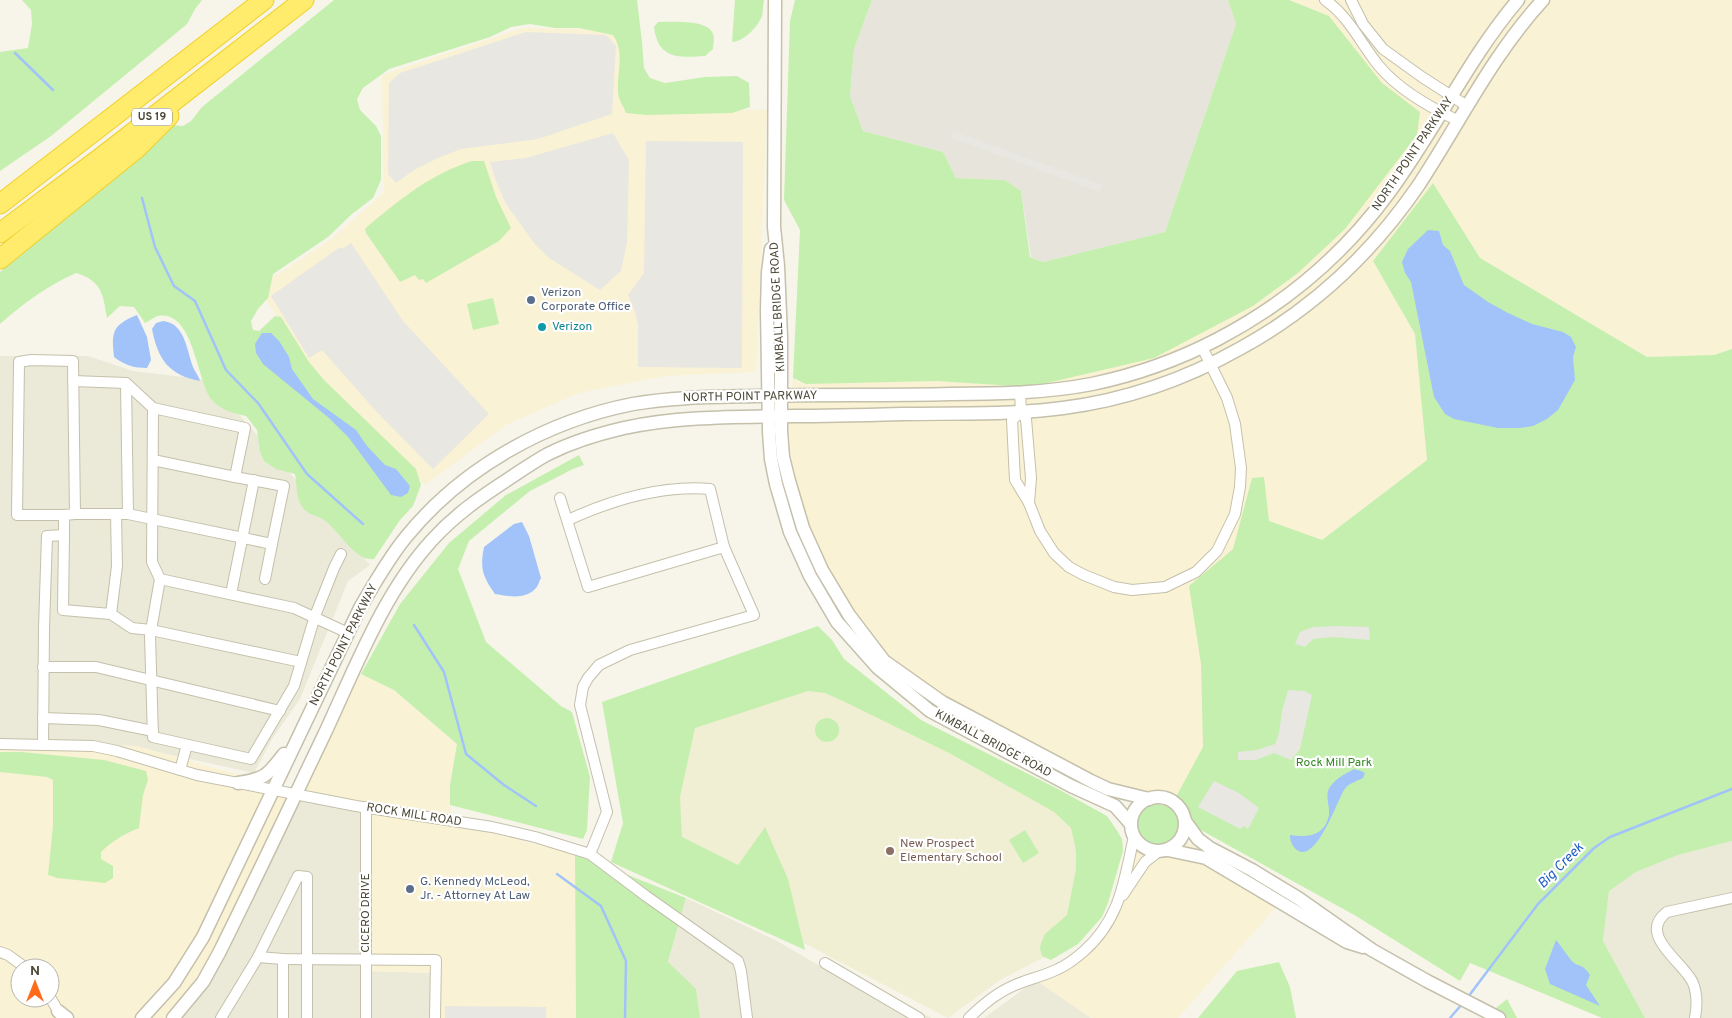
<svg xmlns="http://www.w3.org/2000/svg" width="1732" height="1018" viewBox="0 0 1732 1018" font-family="Overpass,sans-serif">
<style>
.residential{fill:#ebe9d8}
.commercial{fill:#faf2d4;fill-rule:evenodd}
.industrial{fill:#e6e4db}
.education{fill:#f1efd3}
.green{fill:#c5efaf}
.parking{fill:#e8e7e2}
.water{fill:#a1c3f9}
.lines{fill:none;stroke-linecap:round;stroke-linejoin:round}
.stream{stroke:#a1c3f9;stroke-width:2.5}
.minor-casing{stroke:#c4c0ab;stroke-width:12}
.tertiary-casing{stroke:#c4c0ab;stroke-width:15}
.motorway-casing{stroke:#f0cf2b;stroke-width:21}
.minor{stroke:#fff;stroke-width:10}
.tertiary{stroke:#fff;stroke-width:12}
.motorway{stroke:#ffec6d;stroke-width:19}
.service-dot{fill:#5c6f8a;stroke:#fff;stroke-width:2}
.culture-dot{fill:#0f9aa8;stroke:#fff;stroke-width:2}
.education-dot{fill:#8d6e63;stroke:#fff;stroke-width:2}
.labels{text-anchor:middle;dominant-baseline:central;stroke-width:4.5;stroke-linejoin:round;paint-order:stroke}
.shield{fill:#fff;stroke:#827f73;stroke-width:1}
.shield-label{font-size:11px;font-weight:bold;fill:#4c4837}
.street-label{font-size:12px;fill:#4c4837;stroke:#fff}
.service-label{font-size:12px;fill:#4e5e75;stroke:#fff;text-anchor:start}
.culture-label{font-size:12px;fill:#0d838f;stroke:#fff;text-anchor:start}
.park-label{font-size:12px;fill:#338622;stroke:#fff}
.education-label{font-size:12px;fill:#785e54;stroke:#fff;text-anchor:start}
.water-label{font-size:14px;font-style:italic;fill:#225fc6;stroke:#fff}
</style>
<rect width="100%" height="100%" fill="#f7f5ea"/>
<g class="residential">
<path d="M 0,356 L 88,356 L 133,371 L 209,380 L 370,565 L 348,581 L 300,699 L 272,739 L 254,773 L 162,753 L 137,746 L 0,742 Z"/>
<path d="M 298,792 L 365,805 L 366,971 L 434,973 L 432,1018 L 169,1018 Z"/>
<path d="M 1732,841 L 1732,1018 L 1645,1018 L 1603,941 L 1609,890 L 1636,872 L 1678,855 Z"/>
<path d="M 686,898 L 777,941 L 818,965 L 932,1018 L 700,1018 L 696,989 L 668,963 Z"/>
<path d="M 1036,980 L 1091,1018 L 984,1018 Z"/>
</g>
<g class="commercial">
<path d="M 1289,0 L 1732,0 L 1732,349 L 1714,355 L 1647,357 L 1480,258 L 1433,183 L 1373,261 L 1415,334 L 1427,460 L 1322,540 L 1159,829 L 1236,867 L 1285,897 L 1178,1018 L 1091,1018 L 1036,980 L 1103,931 L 1143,813 L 1144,803 L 1120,786 L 951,712 L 907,696 L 862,639 L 794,538 L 789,413 L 793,378 L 799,382 L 936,381 L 1030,387 L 1253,306 L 1298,273 L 1345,229 L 1420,112 L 1382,83 L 1329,16 Z"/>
<path d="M 522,28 L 625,30 L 623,110 L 767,110 L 756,372 L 664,376 L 579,393 L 506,425 L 425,485 L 310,368 L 258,287 L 330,240 L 384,193 L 382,75 Z"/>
<path d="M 361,674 L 394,690 L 457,744 L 450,785 L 451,823 L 575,854 L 576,1018 L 432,1018 L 434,973 L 365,971 L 365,806 L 298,792 L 206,981 L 169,1018 L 0,1018 L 0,742 L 137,746 L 298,792 ZM 20,968 L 50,968 L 50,998 L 20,998 Z"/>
</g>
<path class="industrial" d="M 872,0 L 1228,0 L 1236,24 L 1165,232 L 1043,262 L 1031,257 L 1021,191 L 1005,180 L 956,178 L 943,152 L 863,131 L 850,96 L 854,49 Z"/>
<path class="education" d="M 820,682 L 1110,831 L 1091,927 L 1043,958 L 1000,980 L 948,1018 L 665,871 L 696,716 Z"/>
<g class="green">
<path d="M 22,0 L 202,0 L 195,9 L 187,24 L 169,39 L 51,136 L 0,171 L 0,52 L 28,48 L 32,24 L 31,10 Z"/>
<path d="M 334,0 L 637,0 L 642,42 L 644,68 L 650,78 L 665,83 L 705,77 L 737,76 L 749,83 L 750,107 L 732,113 L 647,115 L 626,113 C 624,108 621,103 619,98 C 614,78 627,55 613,35 L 579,28 L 555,28 L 530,24 L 511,27 L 490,37 L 389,69 L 363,88 L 357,99 L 360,110 L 376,126 L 381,136 L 381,180 L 373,198 L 352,214 L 328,237 L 273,274 L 268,298 L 258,309 L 251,321 L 253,330 L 259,331 L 275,316 L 281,317 L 309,362 L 324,380 L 416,469 L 421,485 L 413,506 L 400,520 L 374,559 C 355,562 339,530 324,520 C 318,516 307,514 303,508 C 296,499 297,485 295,474 L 276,469 L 264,461 L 260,452 L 257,430 L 246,416 C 233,413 222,411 212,400 C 197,383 194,309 158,316 C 154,317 149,321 145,323 L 134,307 L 120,306 L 107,318 C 103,294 102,281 76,273 C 47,286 24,303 0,324 L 0,272 L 3,269 L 30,248 L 84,197 L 157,136 L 174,125 L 183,126 L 191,121 L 202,107 Z"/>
<path d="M 735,0 L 764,0 C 763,5 763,12 762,16 C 758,27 743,42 732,42 Z"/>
<path d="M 795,0 L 872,0 L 854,49 L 850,96 L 863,131 L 943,152 L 956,178 L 1005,180 L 1021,191 L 1030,257 L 1043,262 L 1165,232 L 1236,24 L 1228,0 L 1289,0 L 1329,16 L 1382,83 L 1420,112 L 1417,135 L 1345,229 L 1298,273 L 1253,306 L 1154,358 L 1030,387 L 936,381 L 806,384 L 793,378 L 800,230 L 784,200 L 790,21 Z"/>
<path d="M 658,22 C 670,22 709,19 713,34 C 715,38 713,45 713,49 L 705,56 C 678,58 658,59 654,27 Z"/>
<path d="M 472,161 L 484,161 L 496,197 L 511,228 L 499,241 L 426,283 L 423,279 L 419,280 L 415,275 L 400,282 L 366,233 L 365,229 L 369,225 C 401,199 432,173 472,161 Z"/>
<path d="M 1433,183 L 1480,258 L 1647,357 L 1714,355 L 1732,349 L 1732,841 L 1678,855 L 1636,872 L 1609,891 L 1603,941 L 1645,1018 L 1602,1018 L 1470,963 L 1460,981 L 1356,916 L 1179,818 C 1181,825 1184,837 1176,843 C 1171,846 1166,846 1161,845 C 1123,844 1129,788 1170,808 L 1203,747 L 1201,664 L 1189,586 L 1233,549 L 1252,478 L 1264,477 L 1269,521 L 1322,540 L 1427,460 L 1415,334 L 1373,261 Z"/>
<path d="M 493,298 L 499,324 L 473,330 L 467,304 Z"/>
<path d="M 579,455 L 584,465 L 573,469 L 530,491 L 469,541 L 458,569 L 486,642 L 561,706 L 572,712 L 590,777 L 587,830 L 583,839 L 450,805 L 450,785 L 457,744 L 394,690 L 361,674 L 400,604 L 449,543 L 506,495 Z"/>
<path d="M 818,626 L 832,640 L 844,659 L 921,720 L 1058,789 L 1107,816 L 1116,829 L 1122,839 L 1123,851 L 1108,903 L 1102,917 L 1078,944 L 1051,960 L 1042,956 L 1040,949 L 1041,943 L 1045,934 L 1067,915 L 1069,905 L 1076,869 L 1076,851 L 1071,828 L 1054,812 L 951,754 L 845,702 L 825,693 L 808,691 L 695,728 L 680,797 L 682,837 L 738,865 L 765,827 L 788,879 L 805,950 L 611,862 L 623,823 L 602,702 Z"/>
<circle cx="827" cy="730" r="12"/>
<path d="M 0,752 L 21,752 L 104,760 L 146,771 L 148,780 L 143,795 L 139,828 C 124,834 112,841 101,852 L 101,859 L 113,866 L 113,878 L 105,883 L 57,878 L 48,875 L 53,825 L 53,780 L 47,777 L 0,772 Z"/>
<path d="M 1025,830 L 1039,853 L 1023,863 L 1009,840 Z"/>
<path d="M 575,854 L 686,898 L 668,962 L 696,989 L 700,1018 L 576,1018 Z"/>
<path d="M 1279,962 L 1290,987 L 1296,1018 L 1198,1018 L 1237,971 Z"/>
<path d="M 1507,999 L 1517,1018 L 1484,1018 Z"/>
</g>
<g class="parking">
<path d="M 526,32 L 606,35 L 616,46 L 612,114 L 538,139 L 461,149 L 438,158 L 414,170 L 396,183 L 388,174 L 389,83 L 400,73 Z"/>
<path d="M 953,131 L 1102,185 L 1100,192 L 951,138 Z"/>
<path d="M 613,133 L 629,160 L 627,242 L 621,271 L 600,290 L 549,258 L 534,243 L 506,204 L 496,181 L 490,162 L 526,158 Z"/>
<path d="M 646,141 L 743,142 L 742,368 L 638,367 L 638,325 L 635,311 L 628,295 L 644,273 Z"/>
<path d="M 351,243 L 403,321 L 489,414 L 433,469 L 375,410 L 322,350 L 309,358 L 271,296 L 340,247 L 342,249 Z"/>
<path d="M 1338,626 L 1369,627 L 1370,640 L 1333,637 L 1313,639 L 1305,647 L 1295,644 L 1300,632 L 1313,627 Z"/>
<path d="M 1288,690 L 1305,691 L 1312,695 L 1300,749 L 1291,760 L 1274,753 L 1256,760 L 1238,760 L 1238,752 L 1257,750 L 1275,744 L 1279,733 L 1282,711 Z"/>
<path d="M 1214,781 L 1239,793 L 1259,808 L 1248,829 L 1244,826 L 1240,829 L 1198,807 Z"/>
<path d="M 445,1006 L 546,1007 L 546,1018 L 445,1018 Z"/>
</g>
<g class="water">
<path d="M 1428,230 L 1439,231 L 1443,245 L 1450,251 L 1464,285 L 1488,302 L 1508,313 L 1532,324 L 1563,332 L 1571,337 L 1576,347 L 1573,357 L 1575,380 L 1558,410 L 1547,419 L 1533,426 L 1520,428 L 1498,428 L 1454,419 L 1445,414 L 1434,397 L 1411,282 L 1405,273 L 1402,262 L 1408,249 Z"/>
<path d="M 137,315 L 147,337 L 151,360 L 147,368 C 134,368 124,365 114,357 C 111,331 113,325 137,315 Z"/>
<path d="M 163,321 C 185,323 187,351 193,367 C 195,372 199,376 200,381 C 169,375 158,360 152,329 L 156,323 Z"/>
<path d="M 262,333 L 271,333 L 279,341 L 289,357 L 292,369 L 313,399 L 356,430 L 367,446 L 385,465 L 396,469 L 410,486 L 408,493 L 401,497 L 391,495 L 349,438 L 329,418 L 263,364 L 256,353 L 255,344 Z"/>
<path d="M 522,522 L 529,536 L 541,578 C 539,581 538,587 535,589 C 525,600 507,596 495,594 C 482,576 480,568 484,547 L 514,524 Z"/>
<path d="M 1354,769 L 1361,771 L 1365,773 L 1363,778 C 1357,781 1347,784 1344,790 C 1337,801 1313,873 1293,846 C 1291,843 1290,839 1290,835 C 1307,838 1325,836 1329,815 C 1330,807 1326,799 1328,791 C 1332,780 1345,774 1354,769 Z"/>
<path d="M 1556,940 C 1562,947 1566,954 1571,960 C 1577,968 1582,962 1590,975 L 1586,985 L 1600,1006 L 1550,984 L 1545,969 Z"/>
</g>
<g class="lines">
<g class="stream">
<path d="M 15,53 L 53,90"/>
<path d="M 142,198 L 155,247 L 174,286 L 195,301 L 226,370 L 258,403 L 307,474 L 363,524"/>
<path d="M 414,625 L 444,672 L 466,754 L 504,785 L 536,806"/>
<path d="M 557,874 L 601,906 L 626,961 L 625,1018"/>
<path d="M 1468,997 L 1538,904 L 1594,848 L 1610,837 L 1732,789"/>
<path d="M 1450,1018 L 1463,1003"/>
</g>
<defs>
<g id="minor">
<path d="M 1325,0 C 1349,16 1361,44 1379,66 C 1399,90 1431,108 1459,121"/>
<path d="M 1351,0 L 1363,24 L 1383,49 L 1422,77 L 1467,106"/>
<path d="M 73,381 L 126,383 L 153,408"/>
<path d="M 1020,393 L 1021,412 L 1026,419 L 1031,478 L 1029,503"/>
<path d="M 1021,412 L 1012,420 L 1015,480 L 1029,503 L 1040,531 L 1054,553 L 1069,567 L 1084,575 L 1114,587 L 1132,590 L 1165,587 L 1196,572 L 1217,551 L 1235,514 L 1240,487 L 1241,468 L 1235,424 L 1227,398 L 1202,347"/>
<path d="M 153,460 L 235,477 L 245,428 L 153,408 L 152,562 L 160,579 L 294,608 L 348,633"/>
<path d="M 560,498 L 588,587 L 724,547"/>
<path d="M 75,514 L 128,514 L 126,383"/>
<path d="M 128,514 L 272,544 L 284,486 L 235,477"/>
<path d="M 64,515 L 75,514 L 73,361 L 31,360 L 19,362 L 17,515 L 64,515 L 64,535"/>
<path d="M 568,520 C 612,500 661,485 710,489 L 724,547 L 754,615 L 630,650 L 599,665 L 588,678 L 583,687 L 580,705 L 607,812 L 590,854"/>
<path d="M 160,579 L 150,636 L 153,737 L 251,759 L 294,686 L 315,616 L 334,568 L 341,554"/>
<path d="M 265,579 L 272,544"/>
<path d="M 231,594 L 254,480"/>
<path d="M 111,614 L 117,566 L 116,514"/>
<path d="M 43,667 L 96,667 L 280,711"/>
<path d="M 43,718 L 99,720 L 153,731"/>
<path d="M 0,744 L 93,746 L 117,751 L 197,775 L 356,806 L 492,827 L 535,837 L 590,854 L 646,896 L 738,961 L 741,971 L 747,1018"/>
<path d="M 43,745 L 44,628 L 47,536 L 64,535 L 63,610 L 111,614 L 132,628 L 151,630 L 301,662"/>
<path d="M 180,770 L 187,745"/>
<path d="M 366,807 L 366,1018"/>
<path d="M 1123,895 L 1145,862 L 1159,851"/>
<path d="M 0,952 L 8,955 L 26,968"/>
<path d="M 258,957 L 283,959 L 436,960 L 435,1018"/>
<path d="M 283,959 L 283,1018"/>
<path d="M 825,963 L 919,1018"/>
<path d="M 50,997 L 61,1016"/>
<path d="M 221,1018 L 258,957 L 298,876 L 307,877 L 307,1018"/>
<path d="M 969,1018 C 982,1005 998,992 1015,985 C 1029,979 1044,976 1058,969 C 1067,965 1076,958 1083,952 C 1120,920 1124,882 1134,836"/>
<path d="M 1695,1018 C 1697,1007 1697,993 1693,983 C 1685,963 1636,935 1667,912 L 1732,898"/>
</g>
<g id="tertiary">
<path d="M 775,0 L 774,227 L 778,266 L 781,337 L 781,431 L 783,457 L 789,481 L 803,528 L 822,570 L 849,615 L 884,661 L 942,702 L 1091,781 L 1108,789 L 1149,799"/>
<path d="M 771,249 L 768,272 L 767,310 L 769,432 L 771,459 L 776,484 L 790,532 L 810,576 L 837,622 L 878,668 L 930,711 L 1071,786 L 1115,806 L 1130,823"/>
<path d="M 238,783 C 265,779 268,775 284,754"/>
<circle cx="1158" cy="824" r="27"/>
<path d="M 1185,821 L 1198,839 L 1210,848 L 1252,870 L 1298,898 L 1372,950 L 1427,981 L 1499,1018"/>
<path d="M 1168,850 L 1206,858 L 1347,942 L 1363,947"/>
<path d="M 58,1011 L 67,1018"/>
<path d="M 142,1018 L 174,983 L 203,937 L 360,608 C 374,584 388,559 406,537 C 462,468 546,421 633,404 C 673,397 713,397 753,396 C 819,394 885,396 951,394 C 998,394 1045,393 1092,384 C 1135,375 1178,360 1218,339 C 1285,304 1343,255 1388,194 C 1435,131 1468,59 1518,0"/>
<path d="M 173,1018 L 203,982 L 219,953 C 255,881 289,808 324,735 C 355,669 383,593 433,539 C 456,514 482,496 510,478 C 522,470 535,461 548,454 C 572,442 598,434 624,428 C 679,416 738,417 794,416 C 830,416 866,415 902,414 C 956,413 1010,415 1063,408 C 1126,400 1186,379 1241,348 C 1312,309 1372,253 1418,186 C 1459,124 1492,55 1543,0"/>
</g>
<g id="motorway">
<path d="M 0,204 L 264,0"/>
<path d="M 0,233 L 99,159 L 304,0"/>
<path d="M 0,259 L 137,148 L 169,116"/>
</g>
</defs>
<use href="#minor" class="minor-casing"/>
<use href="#tertiary" class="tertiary-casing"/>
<use href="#motorway" class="motorway-casing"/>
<use href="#minor" class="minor"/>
<use href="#tertiary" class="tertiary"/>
<use href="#motorway" class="motorway"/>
</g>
<g class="service-dot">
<circle cx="531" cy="300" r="5"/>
<circle cx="410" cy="889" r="5"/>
</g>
<circle class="culture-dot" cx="542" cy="327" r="5"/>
<circle class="education-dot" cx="890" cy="851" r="5"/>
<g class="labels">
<rect class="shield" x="132" y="108.5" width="40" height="17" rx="4"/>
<g class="shield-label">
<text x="152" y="117">US 19</text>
</g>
<g class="street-label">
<text transform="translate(1413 154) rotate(-56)">NORTH POINT PARKWAY</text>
<text transform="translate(778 307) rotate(-93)">KIMBALL BRIDGE ROAD</text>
<text transform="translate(750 397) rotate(-1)">NORTH POINT PARKWAY</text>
<text transform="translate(344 645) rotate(-63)">NORTH POINT PARKWAY</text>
<text transform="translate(993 744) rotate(28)">KIMBALL BRIDGE ROAD</text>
<text transform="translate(414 815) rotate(9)">ROCK MILL ROAD</text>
<text transform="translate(366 913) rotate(-90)">CICERO DRIVE</text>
</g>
<g class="service-label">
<text x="541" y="293">Verizon<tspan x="541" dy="14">Corporate Office</tspan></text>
<text x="420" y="882">G. Kennedy McLeod,<tspan x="420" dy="14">Jr. - Attorney At Law</tspan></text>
</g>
<g class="culture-label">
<text x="552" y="327">Verizon</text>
</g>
<g class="park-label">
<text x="1334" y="763">Rock Mill Park</text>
</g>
<g class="education-label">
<text x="900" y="844">New Prospect<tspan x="900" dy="14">Elementary School</tspan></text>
</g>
<g class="water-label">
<text transform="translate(1561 866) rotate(-45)">Big Creek</text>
</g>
</g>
<g transform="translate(35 983)"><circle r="24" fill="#ffffff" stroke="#b7b6af"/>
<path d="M0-4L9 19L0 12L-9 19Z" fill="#ff6b19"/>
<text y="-8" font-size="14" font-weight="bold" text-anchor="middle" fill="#4c4837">N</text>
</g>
</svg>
